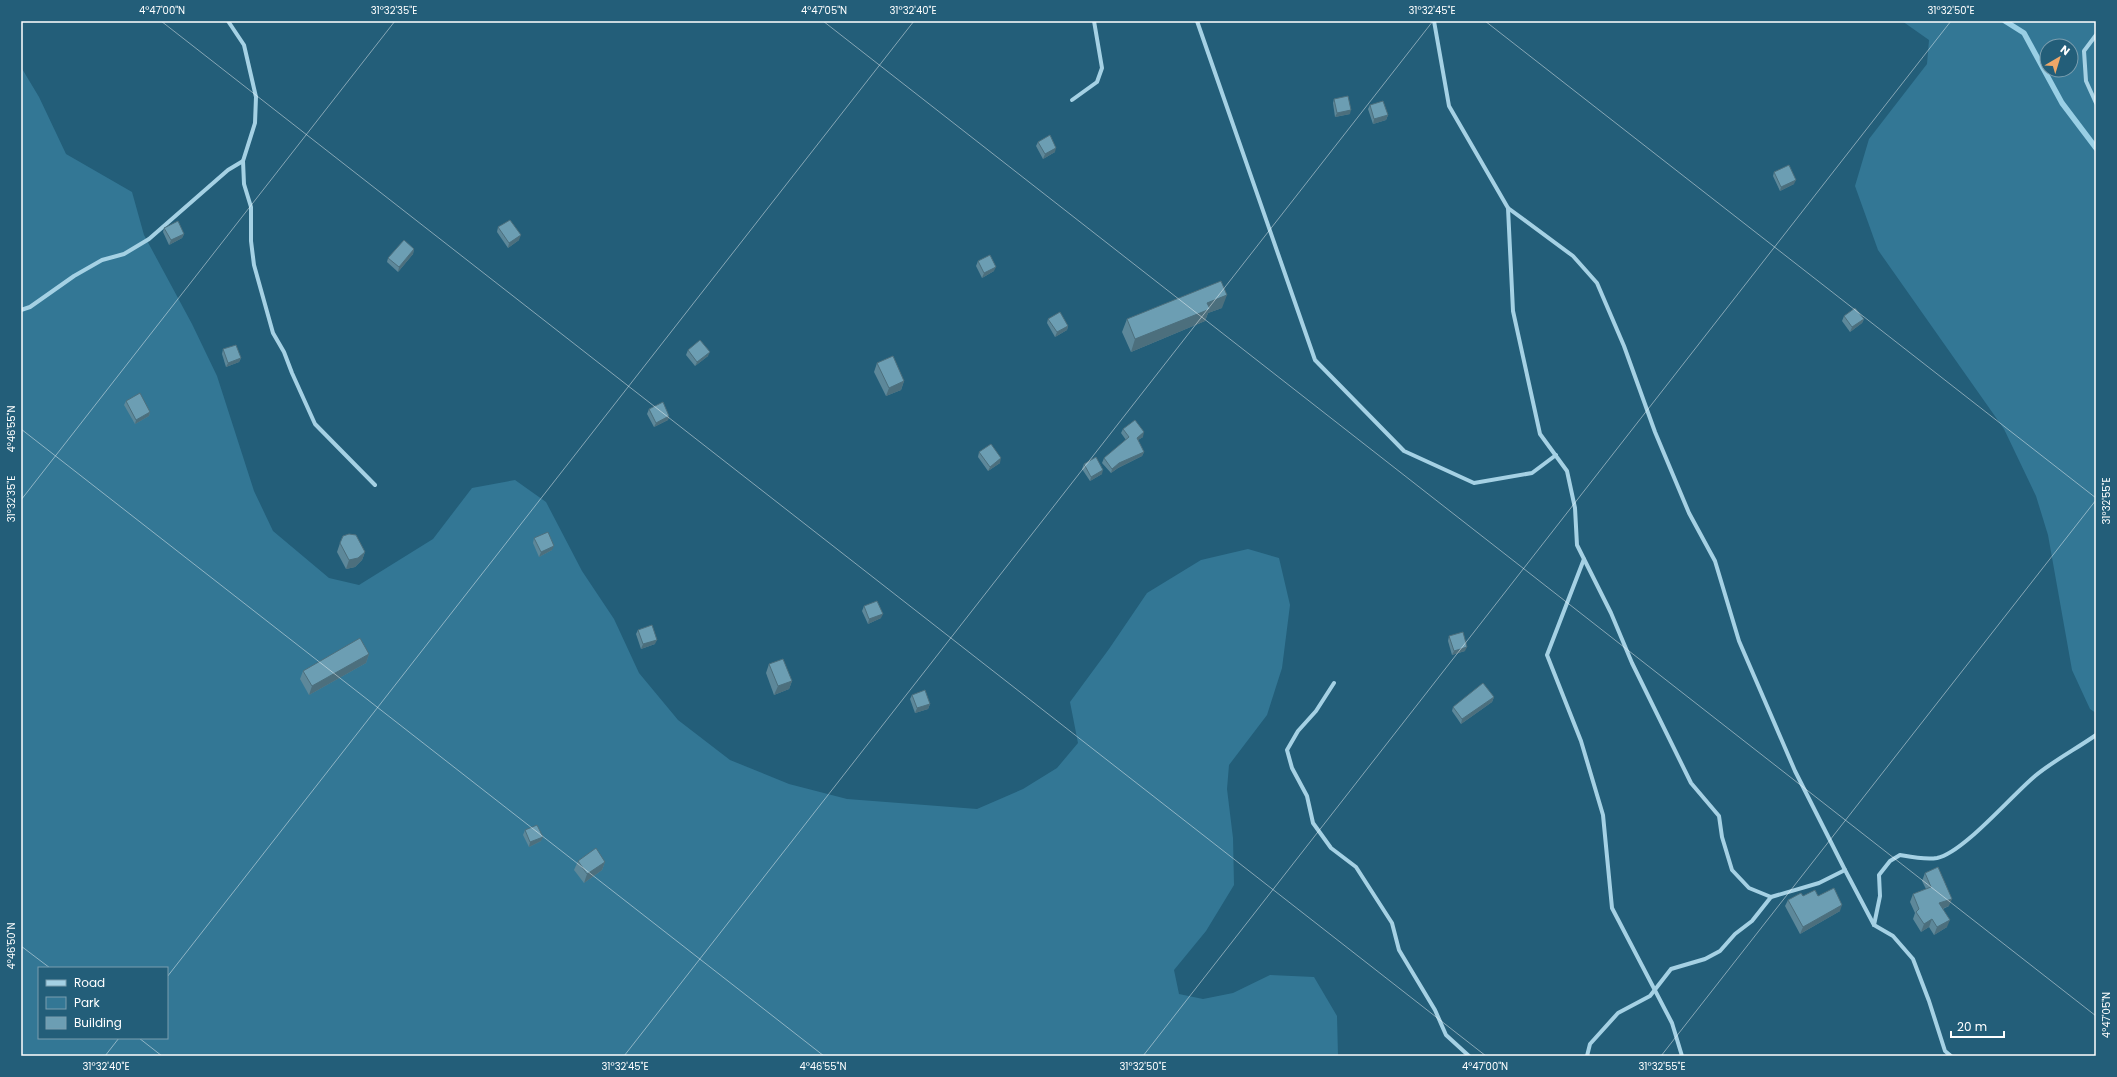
<svg xmlns="http://www.w3.org/2000/svg" width="2117" height="1077" viewBox="0 0 2117 1077" font-family="Poppins,sans-serif">
<style>
.green{fill:#337795;fill-rule:evenodd}
.lines{fill:none;stroke-linecap:round;stroke-linejoin:round}
.stream{stroke:#99cfe5;stroke-width:5.5}
.minor{stroke:#a5d1e4;stroke-width:4}
.wall{fill:#5d889a}
.shaded-wall{fill:#4c6f7d}
.building{fill:#6c9eb3;stroke:#4c6f7d}
.ticks{fill:none;stroke:#fff;stroke-width:1;stroke-opacity:0.45}
.neatline{fill:none;stroke:#fff;stroke-width:1.5}
.ticks-label{font-size:10px;text-anchor:middle;fill:#fff}
</style>
<rect width="100%" height="100%" fill="#235e79"/>
<g class="green">
<path d="M 1902,21 L 2096,21 L 2096,713 L 2090,709 L 2072,670 L 2048,535 L 2036,496 L 2004,429 L 1878,250 L 1855,186 L 1869,139 L 1927,64 L 1929,40 ZM 2047,46 L 2071,46 L 2071,70 L 2047,70 Z"/>
<path d="M 21,67 L 39,97 L 66,154 L 132,192 L 144,235 L 192,324 L 217,376 L 254,491 L 273,531 L 329,578 L 359,585 L 433,539 L 472,488 L 515,480 L 546,502 L 582,571 L 614,619 L 639,673 L 678,720 L 730,760 L 789,784 L 847,799 L 977,809 L 1023,789 L 1057,768 L 1078,743 L 1070,702 L 1109,649 L 1147,593 L 1201,560 L 1248,549 L 1279,558 L 1290,605 L 1282,668 L 1267,715 L 1229,765 L 1227,789 L 1233,838 L 1234,885 L 1206,931 L 1174,970 L 1179,994 L 1203,999 L 1233,993 L 1270,975 L 1314,977 L 1337,1016 L 1338,1056 L 21,1056 ZM 39,968 L 167,968 L 167,1038 L 39,1038 Z"/>
</g>
<g class="lines">
<path class="stream" d="M 2005,21 L 2024,33 L 2062,103 L 2096,148"/>
<g class="minor">
<path d="M 228,21 L 244,45 L 256,97 L 255,123 L 243,161 L 244,184 L 251,207 L 251,241 L 254,265 L 273,333 L 284,352 L 292,373 L 315,424 L 375,485"/>
<path d="M 1197,21 L 1315,360 L 1404,451 L 1474,483 L 1532,473 L 1556,455"/>
<path d="M 1434,21 L 1449,106 L 1508,208 L 1513,311 L 1540,434 L 1567,471 L 1575,508 L 1577,545 L 1611,613 L 1632,663 L 1691,783 L 1719,816 L 1722,837 L 1732,870 L 1749,888 L 1771,897 L 1819,883 L 1845,870 L 1874,925 L 1893,936 L 1913,959 L 1929,1001 L 1945,1051 L 1951,1056"/>
<path d="M 2096,35 L 2084,51 L 2086,81 L 2096,103"/>
<path d="M 1072,100 L 1097,82 L 1102,68 L 1094,21"/>
<path d="M 1508,208 L 1573,256 L 1597,283 L 1624,346 L 1655,432 L 1689,513 L 1715,561 L 1739,641 L 1795,771 L 1845,870"/>
<path d="M 21,310 L 30,307 L 74,276 L 102,260 L 124,254 L 149,239 L 228,170 L 243,161"/>
<path d="M 1584,559 L 1547,655 L 1581,741 L 1603,815 L 1612,908 L 1672,1023 L 1682,1056"/>
<path d="M 1334,683 L 1316,711 L 1298,731 L 1287,750 L 1292,768 L 1307,796 L 1313,823 L 1331,848 L 1356,867 L 1392,923 L 1399,950 L 1435,1010 L 1446,1035 L 1469,1056"/>
<path d="M 1874,925 L 1880,896 L 1879,875 L 1890,861 L 1900,855 C 1911,857 1925,860 1937,858 C 1963,853 2011,796 2035,776 C 2053,761 2076,749 2096,735"/>
<path d="M 1587,1056 L 1590,1044 L 1618,1013 L 1650,996 L 1671,969 L 1705,959 L 1720,951 L 1735,934 L 1752,921 L 1771,897"/>
</g>
</g>
<g class="wall">
<path d="M 1334,99 L 1350,114 L 1335,117 L 1333,103 Z"/>
<path d="M 1370,105 L 1388,115 L 1386,120 L 1373,124 L 1368,109 Z"/>
<path d="M 1038,142 L 1055,152 L 1043,159 L 1036,146 Z"/>
<path d="M 1774,172 L 1794,184 L 1780,191 L 1773,176 Z"/>
<path d="M 498,227 L 519,240 L 508,248 L 497,232 Z"/>
<path d="M 164,228 L 184,234 L 182,238 L 169,245 L 163,232 Z"/>
<path d="M 414,249 L 413,254 L 398,272 L 387,262 L 388,258 Z"/>
<path d="M 978,261 L 994,271 L 982,278 L 976,266 Z"/>
<path d="M 1222,308 L 1208,313 L 1205,321 L 1131,352 L 1122,332 L 1127,319 Z"/>
<path d="M 1844,316 L 1864,319 L 1862,323 L 1850,332 L 1842,321 Z"/>
<path d="M 1048,319 L 1068,326 L 1067,330 L 1055,337 L 1047,323 Z"/>
<path d="M 223,349 L 241,358 L 239,362 L 226,367 L 222,354 Z"/>
<path d="M 688,350 L 708,356 L 695,366 L 686,355 Z"/>
<path d="M 877,363 L 904,381 L 901,390 L 886,396 L 874,372 Z"/>
<path d="M 126,401 L 150,412 L 149,416 L 135,424 L 124,405 Z"/>
<path d="M 649,409 L 669,416 L 668,420 L 654,427 L 647,414 Z"/>
<path d="M 1123,429 L 1143,437 L 1138,440 L 1144,452 L 1142,456 L 1118,468 L 1111,473 L 1102,463 L 1104,458 L 1126,440 L 1121,433 Z"/>
<path d="M 979,452 L 1000,463 L 988,471 L 978,457 Z"/>
<path d="M 1084,464 L 1102,474 L 1090,481 L 1082,469 Z"/>
<path d="M 534,538 L 552,550 L 539,557 L 533,543 Z"/>
<path d="M 340,543 L 365,552 L 362,560 L 355,567 L 346,569 L 337,552 Z"/>
<path d="M 864,606 L 881,618 L 868,624 L 862,611 Z"/>
<path d="M 638,630 L 655,644 L 641,649 L 636,634 Z"/>
<path d="M 1449,636 L 1465,651 L 1452,655 L 1448,641 Z"/>
<path d="M 369,654 L 366,663 L 309,695 L 300,679 L 303,671 Z"/>
<path d="M 769,664 L 792,681 L 789,689 L 774,695 L 766,673 Z"/>
<path d="M 912,695 L 930,704 L 928,709 L 915,713 L 910,699 Z"/>
<path d="M 1494,697 L 1492,702 L 1461,724 L 1452,711 L 1453,707 Z"/>
<path d="M 525,830 L 541,841 L 529,847 L 523,835 Z"/>
<path d="M 578,861 L 605,862 L 602,870 L 584,883 L 574,870 Z"/>
<path d="M 1925,873 L 1949,906 L 1943,909 L 1947,927 L 1934,935 L 1929,927 L 1921,932 L 1913,919 L 1915,913 L 1910,902 L 1913,894 L 1926,889 L 1922,881 Z"/>
<path d="M 1818,896 L 1840,911 L 1800,934 L 1785,906 L 1788,900 Z"/>
</g>
<g class="shaded-wall">
<path d="M 1351,110 L 1350,114 L 1335,117 L 1337,113 Z"/>
<path d="M 1388,115 L 1386,120 L 1373,124 L 1374,119 Z"/>
<path d="M 1056,148 L 1055,152 L 1043,159 L 1045,154 Z"/>
<path d="M 1796,180 L 1794,184 L 1780,191 L 1781,187 Z"/>
<path d="M 184,234 L 182,238 L 169,245 L 171,240 Z"/>
<path d="M 521,235 L 519,240 L 508,248 L 509,243 Z"/>
<path d="M 414,249 L 413,254 L 398,272 L 399,267 Z"/>
<path d="M 996,267 L 994,271 L 982,278 L 984,273 Z"/>
<path d="M 1227,295 L 1222,308 L 1208,313 L 1205,321 L 1131,352 L 1135,339 L 1207,303 Z"/>
<path d="M 1864,319 L 1862,323 L 1850,332 L 1852,327 Z"/>
<path d="M 1068,326 L 1067,330 L 1055,337 L 1057,332 Z"/>
<path d="M 710,352 L 708,356 L 695,366 L 697,362 Z"/>
<path d="M 241,358 L 239,362 L 226,367 L 228,363 Z"/>
<path d="M 904,381 L 901,390 L 886,396 L 889,388 Z"/>
<path d="M 150,412 L 149,416 L 135,424 L 136,420 Z"/>
<path d="M 669,416 L 668,420 L 654,427 L 656,423 Z"/>
<path d="M 1144,432 L 1143,437 L 1135,442 L 1137,438 Z"/>
<path d="M 1144,452 L 1142,456 L 1118,468 L 1111,473 L 1112,469 L 1119,463 Z"/>
<path d="M 1001,458 L 1000,463 L 988,471 L 990,467 Z"/>
<path d="M 1103,470 L 1102,474 L 1090,481 L 1091,477 Z"/>
<path d="M 554,546 L 552,550 L 539,557 L 541,552 Z"/>
<path d="M 365,552 L 362,560 L 355,567 L 346,569 L 349,560 Z"/>
<path d="M 883,614 L 881,618 L 868,624 L 869,619 Z"/>
<path d="M 657,640 L 655,644 L 641,649 L 643,644 Z"/>
<path d="M 1467,647 L 1465,651 L 1452,655 L 1454,651 Z"/>
<path d="M 369,654 L 366,663 L 309,695 L 312,686 Z"/>
<path d="M 792,681 L 789,689 L 774,695 L 778,686 Z"/>
<path d="M 1494,697 L 1492,702 L 1461,724 L 1462,719 Z"/>
<path d="M 930,704 L 928,709 L 915,713 L 917,708 Z"/>
<path d="M 543,837 L 541,841 L 529,847 L 530,842 Z"/>
<path d="M 605,862 L 602,870 L 584,883 L 587,874 Z"/>
<path d="M 1952,899 L 1949,906 L 1936,911 L 1939,903 Z"/>
<path d="M 1842,905 L 1840,911 L 1800,934 L 1803,927 Z"/>
<path d="M 1932,919 L 1929,927 L 1921,932 L 1924,924 Z"/>
<path d="M 1950,920 L 1947,927 L 1934,935 L 1937,927 Z"/>
</g>
<g class="building">
<path d="M 1348,96 L 1351,110 L 1337,113 L 1334,99 Z"/>
<path d="M 1383,101 L 1388,115 L 1374,119 L 1370,105 Z"/>
<path d="M 1050,135 L 1056,148 L 1045,154 L 1038,142 Z"/>
<path d="M 1789,165 L 1796,180 L 1781,187 L 1774,172 Z"/>
<path d="M 510,220 L 521,235 L 509,243 L 498,227 Z"/>
<path d="M 178,221 L 184,234 L 171,240 L 164,228 Z"/>
<path d="M 404,240 L 414,249 L 399,267 L 388,258 Z"/>
<path d="M 990,255 L 996,267 L 984,273 L 978,261 Z"/>
<path d="M 1221,281 L 1227,295 L 1207,303 L 1210,309 L 1135,339 L 1127,319 Z"/>
<path d="M 1855,308 L 1864,319 L 1852,327 L 1844,316 Z"/>
<path d="M 1060,312 L 1068,326 L 1057,332 L 1048,319 Z"/>
<path d="M 700,340 L 710,352 L 697,362 L 688,350 Z"/>
<path d="M 236,345 L 241,358 L 228,363 L 223,349 Z"/>
<path d="M 893,356 L 904,381 L 889,388 L 877,363 Z"/>
<path d="M 140,393 L 150,412 L 136,420 L 126,401 Z"/>
<path d="M 663,402 L 669,416 L 656,423 L 649,409 Z"/>
<path d="M 1135,420 L 1144,432 L 1137,438 L 1144,452 L 1119,463 L 1112,469 L 1104,458 L 1129,437 L 1123,429 Z"/>
<path d="M 991,444 L 1001,458 L 990,467 L 979,452 Z"/>
<path d="M 1096,457 L 1103,470 L 1091,477 L 1084,464 Z"/>
<path d="M 548,532 L 554,546 L 541,552 L 534,538 Z"/>
<path d="M 349,534 L 356,535 L 365,552 L 358,558 L 349,560 L 340,543 L 343,536 Z"/>
<path d="M 877,601 L 883,614 L 869,619 L 864,606 Z"/>
<path d="M 652,625 L 657,640 L 643,644 L 638,630 Z"/>
<path d="M 1463,632 L 1467,647 L 1454,651 L 1449,636 Z"/>
<path d="M 360,638 L 369,654 L 312,686 L 303,671 Z"/>
<path d="M 783,659 L 792,681 L 778,686 L 769,664 Z"/>
<path d="M 1483,683 L 1494,697 L 1462,719 L 1453,707 Z"/>
<path d="M 925,690 L 930,704 L 917,708 L 912,695 Z"/>
<path d="M 537,825 L 543,837 L 530,842 L 525,830 Z"/>
<path d="M 596,848 L 605,862 L 587,874 L 578,861 Z"/>
<path d="M 1938,867 L 1952,899 L 1939,903 L 1950,920 L 1937,927 L 1932,919 L 1924,924 L 1916,912 L 1919,909 L 1913,894 L 1931,887 L 1925,873 Z"/>
<path d="M 1834,888 L 1842,905 L 1803,927 L 1788,900 L 1801,893 L 1803,896 L 1815,890 L 1818,896 Z"/>
</g>
<path class="ticks" d="M 161,21 L 1486,1056M 823,21 L 2096,1016M 1485,21 L 2096,498M 21,429 L 824,1056M 21,500 L 395,21M 21,946 L 50,968M 167,977 L 914,21M 139,1038 L 162,1056M 105,1056 L 119,1038M 624,1056 L 1433,21M 1143,1056 L 1951,21M 1661,1056 L 2096,500"/>
<rect width="2117" height="1077" fill="none" stroke="#235e79" stroke-width="44"/>
<rect x="38" y="967" width="130" height="72" fill="#235e79" stroke="#7b9eaf"/>
<rect x="46" y="980" width="20" height="6" fill="#a5d1e4" stroke="#7b9eaf"/>
<text x="74" y="987" font-size="12" fill="#ffffff">Road</text>
<rect x="46" y="997" width="20" height="12" fill="#337795" stroke="#7b9eaf"/>
<text x="74" y="1007" font-size="12" fill="#ffffff">Park</text>
<rect x="46" y="1017" width="20" height="12" fill="#6c9eb3" stroke="#7b9eaf"/>
<text x="74" y="1027" font-size="12" fill="#ffffff">Building</text>
<g transform="translate(2059 58) rotate(38)"><circle r="19" fill="#235e79" stroke="#7b9eaf"/>
<path d="M0-3L7 15L0 10L-7 15Z" fill="#efa768"/>
<text y="-6" font-size="11" font-weight="bold" text-anchor="middle" fill="#ffffff">N</text>
</g>
<path d="M1951 1031v6h53v-6" fill="none" stroke="#ffffff" stroke-width="2"/>
<text x="1957" y="1031" font-size="12" fill="#ffffff" stroke="#235e79" stroke-width="3" paint-order="stroke">20 m</text>
<rect x="22" y="22" width="2073" height="1033" class="neatline"/>
<g class="ticks-label">
<text x="162" y="14">4°47'00"N</text>
<text x="394" y="14">31°32'35"E</text>
<text x="824" y="14">4°47'05"N</text>
<text x="913" y="14">31°32'40"E</text>
<text x="1432" y="14">31°32'45"E</text>
<text x="1951" y="14">31°32'50"E</text>
<text transform="translate(11 429) rotate(-90)" y="4">4°46'55"N</text>
<text transform="translate(11 499) rotate(-90)" y="4">31°32'35"E</text>
<text transform="translate(2106 501) rotate(-90)" y="4">31°32'55"E</text>
<text transform="translate(11 946) rotate(-90)" y="4">4°46'50"N</text>
<text transform="translate(2106 1015) rotate(-90)" y="4">4°47'05"N</text>
<text x="106" y="1070">31°32'40"E</text>
<text x="625" y="1070">31°32'45"E</text>
<text x="823" y="1070">4°46'55"N</text>
<text x="1143" y="1070">31°32'50"E</text>
<text x="1485" y="1070">4°47'00"N</text>
<text x="1662" y="1070">31°32'55"E</text>
</g>
</svg>
